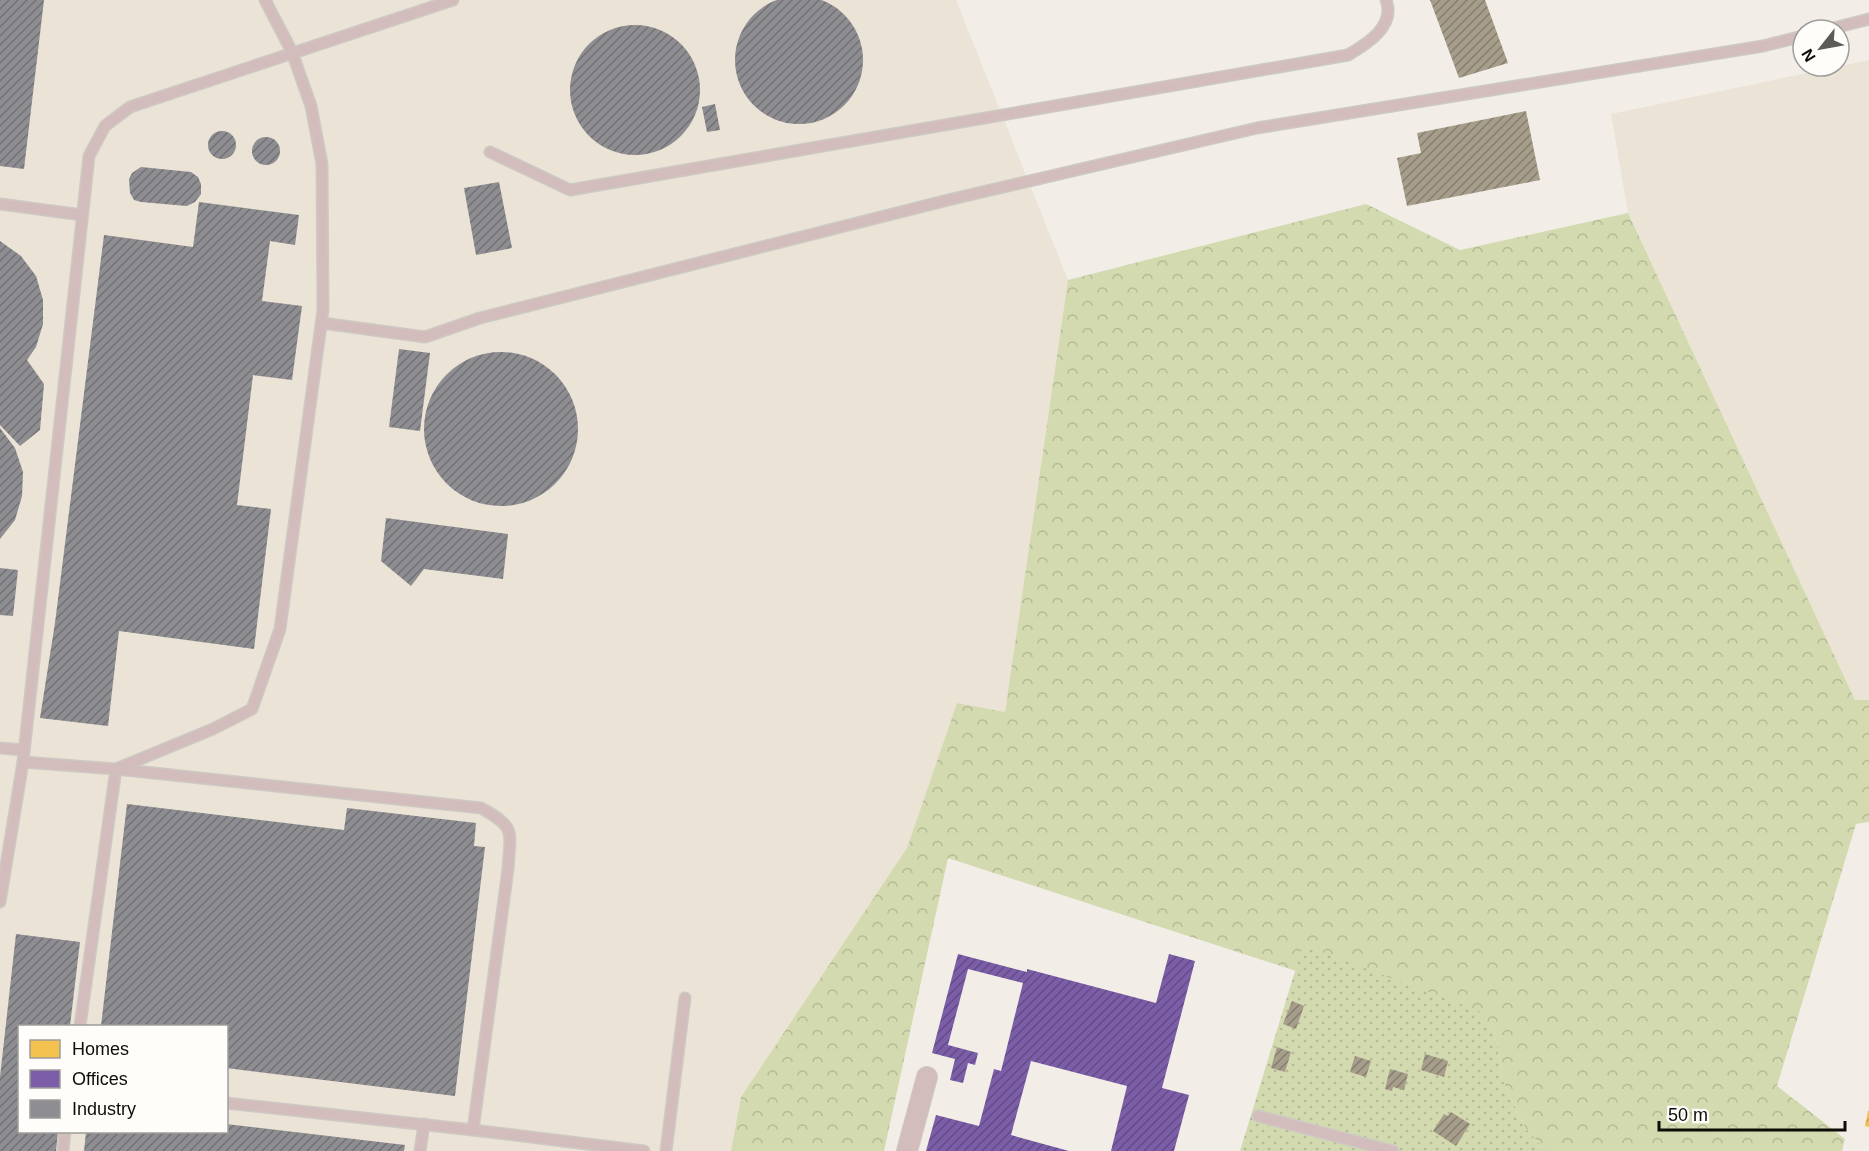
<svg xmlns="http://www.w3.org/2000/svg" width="1869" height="1151" viewBox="0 0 1869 1151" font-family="Arial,sans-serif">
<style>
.built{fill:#ebe3d5;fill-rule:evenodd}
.forest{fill:url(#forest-crowns)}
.garden{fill:url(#garden-dots)}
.homes{fill:url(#homes-hatch)}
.offices{fill:url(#offices-hatch)}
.industry{fill:url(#industry-hatch)}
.building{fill:url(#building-hatch)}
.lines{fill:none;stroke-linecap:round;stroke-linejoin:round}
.service-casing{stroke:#cdc9c4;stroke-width:13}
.minor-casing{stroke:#cdc9c4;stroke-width:22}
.service{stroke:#d3bdbc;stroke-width:10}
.minor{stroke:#d3bdbc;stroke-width:20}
</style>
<defs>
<pattern id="forest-crowns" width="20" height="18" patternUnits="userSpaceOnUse" patternTransform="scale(1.5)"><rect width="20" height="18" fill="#d3daaf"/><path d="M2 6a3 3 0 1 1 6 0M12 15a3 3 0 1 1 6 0" fill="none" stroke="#b4ba95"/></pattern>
<pattern id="garden-dots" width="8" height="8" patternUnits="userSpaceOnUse" patternTransform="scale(1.5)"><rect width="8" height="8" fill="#d3daaf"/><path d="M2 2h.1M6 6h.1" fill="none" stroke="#b4ba95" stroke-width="1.8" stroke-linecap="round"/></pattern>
<pattern id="homes-hatch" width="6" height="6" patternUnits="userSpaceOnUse" patternTransform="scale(1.5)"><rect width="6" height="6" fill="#f2c14e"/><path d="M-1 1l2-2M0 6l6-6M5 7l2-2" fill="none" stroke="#cea543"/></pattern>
<pattern id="offices-hatch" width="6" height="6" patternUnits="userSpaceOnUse" patternTransform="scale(1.5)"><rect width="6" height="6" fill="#7b5ea7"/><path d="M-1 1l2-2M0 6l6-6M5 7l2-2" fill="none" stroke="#634c86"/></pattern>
<pattern id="industry-hatch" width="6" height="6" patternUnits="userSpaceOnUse" patternTransform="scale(1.5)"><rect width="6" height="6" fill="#8d8d92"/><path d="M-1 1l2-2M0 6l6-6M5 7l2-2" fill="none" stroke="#727275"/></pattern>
<pattern id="building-hatch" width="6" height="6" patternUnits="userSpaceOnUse" patternTransform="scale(1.5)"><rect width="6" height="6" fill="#a69d8a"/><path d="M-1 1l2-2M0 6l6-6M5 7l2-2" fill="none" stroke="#867e6f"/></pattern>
</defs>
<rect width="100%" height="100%" fill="#f2eee7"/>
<g class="built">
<path d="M 0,0 L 956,0 L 1068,280 L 1005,712 L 957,703 L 907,848 L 741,1097 L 731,1151 L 0,1151 ZM 20,1026 L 226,1026 L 226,1132 L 20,1132 Z"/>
<path d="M 1869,60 L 1869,700 L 1855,700 L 1628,213 L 1611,114 Z"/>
</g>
<path class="forest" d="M 1366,204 L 1460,250 L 1628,213 L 1855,700 L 1869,700 L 1869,822 L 1856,824 L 1777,1086 L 1845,1139 L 1842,1151 L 1546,1151 L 1525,1128 L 1503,1081 L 1494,1031 L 1304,945 L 1296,971 L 948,858 L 884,1151 L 731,1151 L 741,1097 L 907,848 L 957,703 L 1005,712 L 1068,280 Z"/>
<path class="garden" d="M 1303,945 L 1479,1011 L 1494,1031 L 1503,1081 L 1525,1128 L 1546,1151 L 1240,1151 Z"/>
<path class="homes" d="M 1868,1111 L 1869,1111 L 1869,1127 L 1865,1126 Z"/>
<path class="offices" d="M 958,954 L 1027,972 L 1027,969 L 1156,1003 L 1169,954 L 1195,961 L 1162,1088 L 1189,1095 L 1174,1151 L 1111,1151 L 1127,1086 L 1031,1061 L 1011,1135 L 1069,1151 L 926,1151 L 936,1115 L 979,1126 L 994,1069 L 1001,1071 L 1023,983 L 968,969 L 948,1045 L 978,1053 L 975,1065 L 968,1063 L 963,1083 L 950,1080 L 955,1059 L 932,1053 Z"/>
<g class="industry">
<circle cx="799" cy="60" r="64"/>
<path d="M 0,0 L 44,0 L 24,169 L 0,166 Z"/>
<circle cx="635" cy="90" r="65"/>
<path d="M 715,104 L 720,130 L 707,132 L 702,107 Z"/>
<circle cx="222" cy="145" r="14"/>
<circle cx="266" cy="151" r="14"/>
<path d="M 141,167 L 191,172 L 198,177 L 201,184 L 201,194 L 195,202 L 187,206 L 141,202 L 134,200 L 130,193 L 129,179 L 132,173 Z"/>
<path d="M 499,182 L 512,248 L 476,255 L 464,188 Z"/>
<path d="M 199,202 L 299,215 L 295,245 L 270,241 L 262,301 L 302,306 L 292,380 L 253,375 L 237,505 L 271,509 L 254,649 L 119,631 L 108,726 L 40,718 L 55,623 L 104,235 L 193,247 Z"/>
<path d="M 0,241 L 21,256 L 36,276 L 43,300 L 43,324 L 36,347 L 27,360 L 44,384 L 40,430 L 20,446 L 0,425 Z"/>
<path d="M 399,349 L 430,353 L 420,431 L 389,427 Z"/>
<circle cx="501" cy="429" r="77"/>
<path d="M 0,428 L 15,448 L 23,472 L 22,496 L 15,520 L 0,539 Z"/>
<path d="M 386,518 L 508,534 L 503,579 L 424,569 L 411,586 L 381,561 Z"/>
<path d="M 0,568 L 18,570 L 13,616 L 0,615 Z"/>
<path d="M 127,804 L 344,830 L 347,808 L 476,823 L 474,846 L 485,847 L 455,1096 L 226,1068 L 226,1026 L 101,1026 Z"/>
<path d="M 16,934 L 80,942 L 70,1026 L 20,1026 L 20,1132 L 58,1132 L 56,1151 L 0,1151 L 0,1077 Z"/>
<path d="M 226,1124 L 405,1145 L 404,1151 L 84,1151 L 86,1132 L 226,1132 Z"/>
</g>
<g class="building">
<path d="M 1430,0 L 1485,0 L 1508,63 L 1459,78 Z"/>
<path d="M 1526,111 L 1540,180 L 1407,206 L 1397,158 L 1421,153 L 1417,133 Z"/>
<path d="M 1292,1001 L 1304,1006 L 1296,1029 L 1283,1024 Z"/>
<path d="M 1277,1047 L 1291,1052 L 1285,1072 L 1271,1068 Z"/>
<path d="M 1425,1054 L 1448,1061 L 1444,1077 L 1421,1070 Z"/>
<path d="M 1355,1056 L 1371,1061 L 1366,1077 L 1350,1072 Z"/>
<path d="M 1390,1069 L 1408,1074 L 1404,1090 L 1393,1087 L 1392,1091 L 1385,1089 Z"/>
<path d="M 1451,1112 L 1470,1124 L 1456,1146 L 1433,1131 L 1444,1114 L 1448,1116 Z"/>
</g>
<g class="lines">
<defs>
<g id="service">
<path d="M 1826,30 L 1869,19"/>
<path d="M 490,152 L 570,190 L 1348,55 C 1367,44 1396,26 1386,0"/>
<path d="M 0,204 L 82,215"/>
<path d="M 322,323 L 425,337 L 480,318 L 948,200 L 1257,128 L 1763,46 L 1803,36"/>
<path d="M 0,748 L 24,750"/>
<path d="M 23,762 L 89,156 L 105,126 L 130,107 L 453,0"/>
<path d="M 0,902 L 23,762 L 116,769 L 213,729 L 252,709 L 280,629 L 323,310 L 322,164 L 311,106 L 292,52 L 265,0"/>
<path d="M 80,1026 L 116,769 L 481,808 C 517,828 510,831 508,869 L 473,1130 L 226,1103"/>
<path d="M 1258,1116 L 1393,1151"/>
<path d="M 473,1130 L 644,1151"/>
<path d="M 63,1151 L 65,1132"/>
<path d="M 420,1151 L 424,1124"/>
<path d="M 666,1151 L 685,998"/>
</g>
<path id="minor" d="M 907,1151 L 927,1077"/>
</defs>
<use href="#service" class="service-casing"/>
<use href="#minor" class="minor-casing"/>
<use href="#service" class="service"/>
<use href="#minor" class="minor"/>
</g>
<rect x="18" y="1025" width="210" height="108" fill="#fefdfa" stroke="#9e9d99" stroke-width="1.5"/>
<rect x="30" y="1040" width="30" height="18" fill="#f2c14e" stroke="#9e9d99" stroke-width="1.5"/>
<text x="72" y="1055" font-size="18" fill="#0f0c08">Homes</text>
<rect x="30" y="1070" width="30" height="18" fill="#7b5ea7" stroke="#9e9d99" stroke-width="1.5"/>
<text x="72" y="1085" font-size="18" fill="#0f0c08">Offices</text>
<rect x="30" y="1100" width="30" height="18" fill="#8d8d92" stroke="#9e9d99" stroke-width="1.5"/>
<text x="72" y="1115" font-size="18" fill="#0f0c08">Industry</text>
<g transform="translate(1821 48) rotate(239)"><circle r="28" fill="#fefdfa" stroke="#9e9d99" stroke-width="1.5"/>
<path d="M0-4.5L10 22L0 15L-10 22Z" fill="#5e5b56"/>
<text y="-9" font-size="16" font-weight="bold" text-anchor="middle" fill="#0f0c08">N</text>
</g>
<path d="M1659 1121v9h186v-9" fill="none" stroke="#0f0c08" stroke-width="3"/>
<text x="1668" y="1121" font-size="18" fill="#0f0c08" stroke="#fefdfa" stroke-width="4.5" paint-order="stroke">50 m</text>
</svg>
